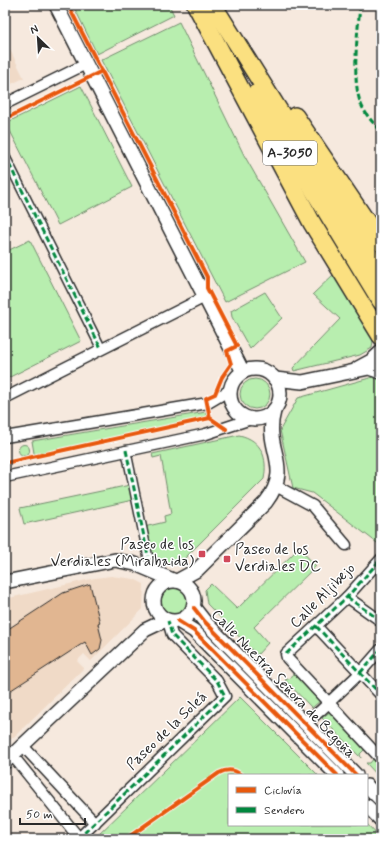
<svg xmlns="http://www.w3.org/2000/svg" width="386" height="844" viewBox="0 0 386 844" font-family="Mynerve,sans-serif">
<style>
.built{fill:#f0dac7}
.green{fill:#b8eeaf;stroke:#728c6d}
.building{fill:#e1b691;stroke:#2b2b2b}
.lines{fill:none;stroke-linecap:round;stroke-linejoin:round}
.pedestrian-casing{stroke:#2b2b2b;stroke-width:11}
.minor-casing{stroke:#2b2b2b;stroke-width:13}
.tertiary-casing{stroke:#2b2b2b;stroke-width:16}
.trunk-casing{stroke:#2b2b2b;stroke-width:20}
.pedestrian{stroke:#fff;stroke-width:8}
.minor{stroke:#fff;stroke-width:10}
.tertiary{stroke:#fff;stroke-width:13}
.trunk{stroke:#fbe080;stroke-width:17}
.quiet{stroke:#00873e;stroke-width:3;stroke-dasharray:6 3;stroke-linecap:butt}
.cycleway-casing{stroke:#fff;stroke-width:6}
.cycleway{stroke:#e8590c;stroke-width:4}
.poi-dot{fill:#d1495b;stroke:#fff;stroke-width:1.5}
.labels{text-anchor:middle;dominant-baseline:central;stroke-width:3;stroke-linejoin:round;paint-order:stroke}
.shield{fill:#fff;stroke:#6b6b6b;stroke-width:1}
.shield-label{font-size:14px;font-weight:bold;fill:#2b2b2b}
.poi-label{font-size:15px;fill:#2b2b2b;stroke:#fff;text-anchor:end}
.street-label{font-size:15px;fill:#2b2b2b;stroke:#fff}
</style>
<rect width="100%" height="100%" fill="#f6e9de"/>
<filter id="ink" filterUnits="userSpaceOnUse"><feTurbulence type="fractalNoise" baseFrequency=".025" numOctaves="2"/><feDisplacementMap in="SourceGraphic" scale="8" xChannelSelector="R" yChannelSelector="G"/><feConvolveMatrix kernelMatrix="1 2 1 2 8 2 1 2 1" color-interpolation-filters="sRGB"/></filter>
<g filter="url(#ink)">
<g class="built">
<path d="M 5,40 L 24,78 L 5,87 Z"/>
<path d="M 111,576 L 134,579 L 144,584 L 143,609 L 91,661 L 84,654 L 77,661 L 84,668 L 16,735 L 5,744 L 5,599 L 95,578 Z"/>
</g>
<g class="green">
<path d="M 73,5 L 169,5 L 174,15 L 97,54 Z"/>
<path d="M 179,22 L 244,155 L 305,262 L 225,302 L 101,60 Z"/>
<path d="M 81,86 L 132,187 L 58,225 L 6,123 Z"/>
<path d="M 30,240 L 81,341 L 6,379 L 5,252 Z"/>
<path d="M 335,273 L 374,334 L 372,348 L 360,355 L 294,371 L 293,368 L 340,319 L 313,294 Z"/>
<path d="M 265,292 L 282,318 L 250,349 L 232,317 L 231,311 Z"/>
<path d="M 373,377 L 381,380 L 381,546 L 312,493 L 293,488 L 280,430 L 298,398 Z"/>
<circle cx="255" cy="394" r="15"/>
<path d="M 206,412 L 206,418 L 35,454 L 34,453 L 32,441 Z"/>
<path d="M 239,435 C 262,440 268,458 264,479 L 183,560 L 167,563 L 150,553 L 144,527 L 165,522 L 164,516 L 171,514 L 161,456 L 153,458 L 152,454 Z"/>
<circle cx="24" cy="450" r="5.5"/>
<path d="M 130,485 L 133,500 L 24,524 L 20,508 Z"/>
<path d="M 299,548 L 316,566 L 254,627 L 268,643 L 257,655 L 207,604 L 205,590 L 211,584 L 237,609 Z"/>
<circle cx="175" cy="601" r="14"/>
<path d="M 295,670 L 322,699 L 312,708 L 285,680 L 291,678 Z"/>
<path d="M 240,697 L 318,775 L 229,775 L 229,825 L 367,824 L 381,839 L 94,839 Z"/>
<path d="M 332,710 L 369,748 L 365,749 L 360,754 L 361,758 L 322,718 Z"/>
<path d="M 374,758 L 381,761 L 381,779 L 366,763 L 370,763 Z"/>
</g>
<path class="building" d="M 90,584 L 100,623 L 98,624 L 102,640 L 100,649 L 92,655 L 85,642 L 5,694 L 5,631 L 63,593 Z"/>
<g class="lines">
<defs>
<g id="pedestrian">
<path d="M 5,156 L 101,348"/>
<path d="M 126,450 L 148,556"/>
</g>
<g id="minor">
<path d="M 5,104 L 86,64"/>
<path d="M 5,398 L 205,297"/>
<path d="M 5,437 L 208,403 L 230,390"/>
<path d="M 5,477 L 206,434 L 251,419"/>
<path d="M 276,486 L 313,506 L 346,545"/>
<path d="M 381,559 L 347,597 L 286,654 L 287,658 L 381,759"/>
<path d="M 347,597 L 381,621"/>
<path d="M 316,626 L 381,695"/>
<path d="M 303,721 L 313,717 L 320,711 L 360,673 L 381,649"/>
<path d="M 23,746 L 95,823"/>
<path d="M 13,756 L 79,838"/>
<path d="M 78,839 L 225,696 L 217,681 L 172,635 L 168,621"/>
</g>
<g id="tertiary">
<path d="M 56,5 L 243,372"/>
<path d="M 358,368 L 371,361 L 381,352"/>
<circle cx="255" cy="394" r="25"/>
<path d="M 275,379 L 302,382 L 369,368 L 381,372"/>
<circle cx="174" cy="601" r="20"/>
<path d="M 177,581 L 197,570 L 266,502 C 294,465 263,450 274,411"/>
<path d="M 5,582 L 115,560 L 135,564 L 173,580"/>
<path d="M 194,608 L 205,622 L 356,775"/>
<path d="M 178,621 L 194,631 L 337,775"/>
<path d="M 5,762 L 145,630 L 166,620"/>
<path d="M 367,786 L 381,800"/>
<path d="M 367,806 L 381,820"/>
</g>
<g id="trunk">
<path d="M 196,5 L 312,223 L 381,336"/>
<path d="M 213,5 L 381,274"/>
<path d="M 255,94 L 381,301"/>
<path d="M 295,116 L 381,243"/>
</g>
</defs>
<use href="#pedestrian" class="pedestrian-casing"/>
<use href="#minor" class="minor-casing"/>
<use href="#tertiary" class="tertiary-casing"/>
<use href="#trunk" class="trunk-casing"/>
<use href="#pedestrian" class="pedestrian"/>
<use href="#minor" class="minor"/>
<use href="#tertiary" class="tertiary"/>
<use href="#trunk" class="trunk"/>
<g class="quiet">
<path d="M 360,5 C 358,31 351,80 361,104 C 365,114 373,123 381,131"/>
<path d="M 5,156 L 101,348"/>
<path d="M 126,450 L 148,556"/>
<path d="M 347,597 L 381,621"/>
<path d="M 316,626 L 381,695"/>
<path d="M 286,654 L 347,597 L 381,559"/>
<path d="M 360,673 L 381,649"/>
<path d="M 78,839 L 225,696 L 217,681 L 172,635 L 168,621"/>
</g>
<defs>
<g id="cycleway">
<path d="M 68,5 L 207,277 L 207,288 L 237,346 L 227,351 L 231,364 L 222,377 L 215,394 L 206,398 L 210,418 L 226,429"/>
<path d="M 5,119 L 102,71"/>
<path d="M 5,463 L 210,418"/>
<path d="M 194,608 L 205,622 L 356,775"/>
<path d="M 178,621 L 194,631 L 337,775"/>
<path d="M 126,839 L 219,773 C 227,769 234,769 241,775"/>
</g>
</defs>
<use href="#cycleway" class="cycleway-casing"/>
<use href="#cycleway" class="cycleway"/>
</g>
</g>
<g class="poi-dot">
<rect x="198" y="550" width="8" height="8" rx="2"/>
<rect x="223" y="555" width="8" height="8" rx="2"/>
</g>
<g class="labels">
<rect class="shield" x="263" y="141" width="54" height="24" rx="3"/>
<g class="shield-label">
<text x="290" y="153">A-3050</text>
</g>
<g class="poi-label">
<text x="194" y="545">Paseo de los<tspan x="194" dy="17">Verdiales (Miralbaida)</tspan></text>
<text x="235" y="550" text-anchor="start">Paseo de los<tspan x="235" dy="17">Verdiales DC</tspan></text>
</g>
<g class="street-label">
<text transform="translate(323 596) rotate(-45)">Calle Aljibejo</text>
<text transform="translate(283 684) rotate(46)">Calle Nuestra Señora de Begoña</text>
<text transform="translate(167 731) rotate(-44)">Paseo de la Soleá</text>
</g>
</g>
<rect width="386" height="844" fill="none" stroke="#fff" stroke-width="20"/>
<rect x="10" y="10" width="366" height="824" fill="none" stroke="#2b2b2b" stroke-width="1.5" filter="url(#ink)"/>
<rect x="228" y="774" width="140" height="52" fill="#ffffff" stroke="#aaaaaa"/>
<rect x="236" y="787" width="20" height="6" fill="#e8590c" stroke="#aaaaaa"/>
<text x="264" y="794" font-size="12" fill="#2b2b2b">Ciclovía</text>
<rect x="236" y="807" width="20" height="6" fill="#00873e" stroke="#aaaaaa"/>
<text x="264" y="814" font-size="12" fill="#2b2b2b">Sendero</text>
<g transform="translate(38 38) rotate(335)" stroke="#ffffff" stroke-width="3" paint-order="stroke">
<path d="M0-3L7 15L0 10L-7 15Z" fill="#2b2b2b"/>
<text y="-6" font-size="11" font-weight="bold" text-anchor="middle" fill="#2b2b2b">N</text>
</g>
<path d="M20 818v6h65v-6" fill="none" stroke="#2b2b2b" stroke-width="2"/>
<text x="26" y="818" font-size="12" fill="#2b2b2b" stroke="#ffffff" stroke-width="3" paint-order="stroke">50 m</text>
</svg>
